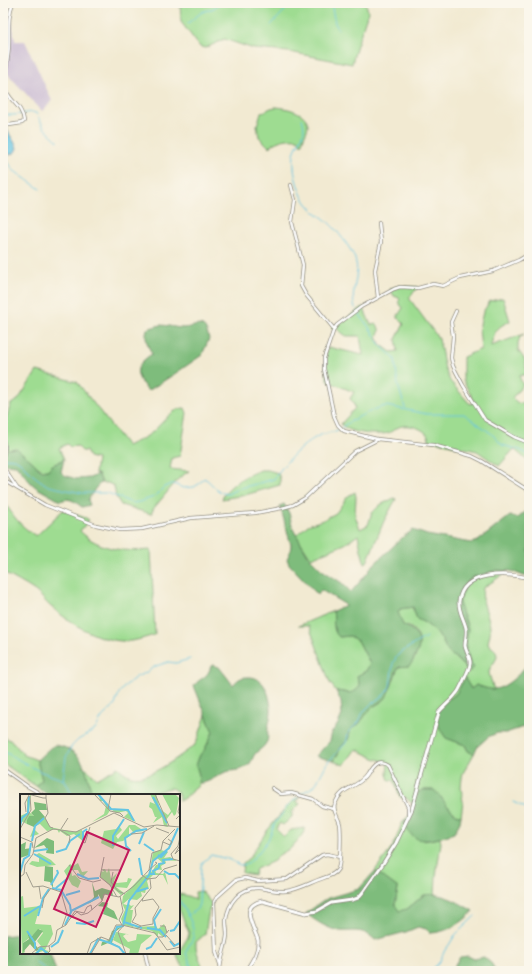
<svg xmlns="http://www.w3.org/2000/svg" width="532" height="974" viewBox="0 0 532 974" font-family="'Shantell Sans',sans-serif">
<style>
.industrial{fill:#ccbed4}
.green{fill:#9edc91;stroke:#64845e}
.forest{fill:#7ebc7b;stroke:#547453}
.water{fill:#65c5e3;stroke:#487887}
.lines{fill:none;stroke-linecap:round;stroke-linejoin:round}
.stream{stroke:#65c5e3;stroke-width:1}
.minor-casing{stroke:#8e8a7e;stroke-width:4}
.tertiary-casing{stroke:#8e8a7e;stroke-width:4.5}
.minor{stroke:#fff;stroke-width:2.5}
.tertiary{stroke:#fff;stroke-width:3}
.inset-river{fill:none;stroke:#65c5e3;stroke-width:2}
.inset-road{fill:none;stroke:#a29e8f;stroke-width:1}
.view{fill:#c2185b;fill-opacity:0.15;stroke:#c2185b;stroke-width:2}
.inset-edge{fill:none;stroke:#2b2b2b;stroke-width:2}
</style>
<rect width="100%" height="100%" fill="#fbf7ec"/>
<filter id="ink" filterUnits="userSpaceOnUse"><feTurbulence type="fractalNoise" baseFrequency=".025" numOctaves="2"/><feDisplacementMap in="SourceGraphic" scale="8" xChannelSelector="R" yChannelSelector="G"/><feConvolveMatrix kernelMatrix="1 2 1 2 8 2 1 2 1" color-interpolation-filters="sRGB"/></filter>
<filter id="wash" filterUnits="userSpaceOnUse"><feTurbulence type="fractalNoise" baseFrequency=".012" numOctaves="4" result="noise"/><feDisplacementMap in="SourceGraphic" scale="16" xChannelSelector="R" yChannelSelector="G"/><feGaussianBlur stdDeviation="0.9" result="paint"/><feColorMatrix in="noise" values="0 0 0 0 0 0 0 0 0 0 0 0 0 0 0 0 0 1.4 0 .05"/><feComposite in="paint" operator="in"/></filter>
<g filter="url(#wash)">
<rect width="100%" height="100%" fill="#f2ead2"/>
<path class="industrial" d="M 10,11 L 15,41 L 25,41 L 52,101 L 42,111 L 3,69 L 3,58 L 7,41 L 3,40 L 3,18 Z"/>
<g class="green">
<path d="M 180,3 L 366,3 L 368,12 L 356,48 L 352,64 L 289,52 L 254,49 L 224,39 L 206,48 L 200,47 L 181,22 Z"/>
<path d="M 276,107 C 287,108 308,112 308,126 C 307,133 302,138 302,145 L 298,139 C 287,138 277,140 269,147 L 259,137 L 257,125 L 261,113 L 271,108 Z"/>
<path d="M 400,286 L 418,287 L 409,298 L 439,339 L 445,369 L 450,381 L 469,403 L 472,404 L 474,401 L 463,380 L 463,357 L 481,349 L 479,329 L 483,312 L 490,301 L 503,298 L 510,321 C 497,327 494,331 491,346 L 524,334 L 520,337 L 518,343 L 518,350 L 525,360 L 527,374 L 519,376 L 523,385 L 512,398 L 518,403 L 529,405 L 529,462 L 514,449 L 499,466 L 477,451 L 429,440 C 429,429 408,423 399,427 C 395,428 392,432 388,433 C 377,436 347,433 341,424 L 355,408 L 353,402 L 350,399 L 354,392 L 327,381 C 326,369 324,358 328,347 L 363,355 L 360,336 L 346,336 L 336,328 L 332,329 L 332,326 L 337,325 L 363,307 L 371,325 L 377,324 L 380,331 L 377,336 L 380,344 L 391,352 L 398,351 L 396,339 L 404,324 L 397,317 L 403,308 L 398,302 L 400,300 L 399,298 L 394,296 L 390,289 Z"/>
<path d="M 37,371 L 77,382 L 127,446 C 134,442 144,439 150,434 C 160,427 171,408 185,408 L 187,413 L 180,456 L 172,458 L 170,469 L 189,471 L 179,478 L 154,508 L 151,514 L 121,505 L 116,497 L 114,486 L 108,483 L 101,483 L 101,480 L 98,474 L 95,474 L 97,459 L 89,457 L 86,451 L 82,451 L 77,446 L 70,447 L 67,444 L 59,448 L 64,459 L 51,466 L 48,470 C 35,472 28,451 12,449 C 10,449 6,451 3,450 L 3,428 L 11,404 L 18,400 Z"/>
<path d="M 261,470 L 268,470 L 278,473 L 280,479 L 280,485 L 245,495 L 222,499 C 227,485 248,474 261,470 Z"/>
<path d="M 355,492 L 356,497 L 355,515 L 360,529 L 368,525 L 372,513 L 380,505 L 394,498 L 396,499 L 384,521 L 367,562 L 365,563 L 364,561 L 361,550 L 358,535 L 345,544 L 311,558 L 296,535 L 308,525 L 323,520 L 336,513 L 348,496 Z"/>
<path d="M 3,500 C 14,517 19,525 36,536 L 63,510 L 86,518 L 89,520 L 80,531 C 99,550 125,552 151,550 L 155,635 C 147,637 139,640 131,641 C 100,643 73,625 50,606 C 45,602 41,595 35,591 C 25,584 14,579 3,572 Z"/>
<path d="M 497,570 L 508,571 L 483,588 C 480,602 489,614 490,627 C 491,633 489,637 488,643 C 490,647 495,648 496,652 C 500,660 490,664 489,672 C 489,676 492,682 493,687 L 495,689 L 491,690 L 476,685 L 472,689 L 467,683 L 456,694 L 442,705 L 440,729 L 446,738 L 465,745 L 468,751 L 474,754 L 463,773 L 462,778 L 461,787 L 463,802 L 461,816 C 451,815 443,797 434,790 L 423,790 L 417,793 L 413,804 L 406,798 L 400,797 L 394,780 L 389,780 L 387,774 L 388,764 L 386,762 L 374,758 L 356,749 L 344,765 L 333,761 L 338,754 L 341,747 L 348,740 L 351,729 L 358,725 L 371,708 L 383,701 L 391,687 L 397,670 L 399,667 C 412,664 410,667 417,653 C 421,644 420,634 411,628 C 408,626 404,626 402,624 C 400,621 398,616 398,612 L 400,609 L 412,607 L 417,619 L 425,623 L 434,630 L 442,639 L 446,649 L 468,671 L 472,666 C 464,655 467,641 467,627 C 467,619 460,612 459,604 C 459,601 461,597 461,595 C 467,576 480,574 497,570 Z"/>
<path d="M 333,611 C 335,620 332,630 339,637 L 350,636 L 359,642 L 370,664 L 366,671 L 357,676 L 360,686 C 353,696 347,692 336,691 L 330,683 L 309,626 L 298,626 Z"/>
<path d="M 206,715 L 213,732 L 205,749 L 200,755 L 196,764 L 199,775 L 198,786 L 184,798 L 179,801 C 180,795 176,789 170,788 L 145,795 L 92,795 L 85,767 L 97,779 L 118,767 C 122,771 126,774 131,776 C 149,781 179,756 194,746 L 197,741 Z"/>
<path d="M 3,736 L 13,742 L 24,755 L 37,760 L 42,780 L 37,784 L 37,787 L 3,763 Z"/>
<path d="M 299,797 L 297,802 L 300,804 L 292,812 L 292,817 L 283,825 L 280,823 L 276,829 L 284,837 L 291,830 L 304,828 L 305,832 L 291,848 L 279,855 L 274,861 L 256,869 L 254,875 L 242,873 L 243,863 L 250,857 L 266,832 L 289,804 Z"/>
<path d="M 404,820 L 406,827 L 424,841 L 440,838 L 441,843 L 436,876 L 435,895 L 424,895 L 407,909 L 401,912 L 396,909 L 395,905 L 398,888 L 375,871 C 381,861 391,852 395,841 C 399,833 399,828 404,820 Z"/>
<path d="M 201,891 L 212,904 L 209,910 L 205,934 L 196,942 C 195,955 202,960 203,971 L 187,971 L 179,961 L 177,955 L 188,937 L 189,933 L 179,909 L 179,894 L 188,896 L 196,900 L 195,892 Z"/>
</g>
<g class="forest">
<path d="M 160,325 C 168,325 175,328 183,328 C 198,327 204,318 209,339 L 202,355 L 176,373 L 148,391 C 134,375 133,366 152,354 C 148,346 144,338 147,329 Z"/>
<path d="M 16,448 L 33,462 L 39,469 L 43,471 L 48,470 L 51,466 L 64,459 L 61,472 L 64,475 L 76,479 L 90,478 L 98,474 L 101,480 L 101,483 C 96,486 91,495 88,500 L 90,505 L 82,507 C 74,501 70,497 60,501 L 37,488 L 31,483 L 16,465 L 5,464 L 3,463 L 3,450 Z"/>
<path d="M 284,504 L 289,513 L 293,529 L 309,557 L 322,570 L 342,583 L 351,592 L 370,570 L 369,569 L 403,537 L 413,530 L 427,535 L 472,543 L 478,541 L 510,516 L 518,518 L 525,512 L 529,512 L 529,576 L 524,576 L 511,571 L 497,570 L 476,576 L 471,578 L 466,584 L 459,603 L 468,629 L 466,646 L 470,663 L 474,667 L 471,671 L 468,671 L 457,659 L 449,653 L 446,649 L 442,639 L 434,630 L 425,623 L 417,619 L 413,607 L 400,609 L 398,612 L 403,625 C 419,632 424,642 414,658 C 413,661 411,664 409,666 C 406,667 402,666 399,667 L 397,670 L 386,698 L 371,708 L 358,725 L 351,729 L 348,740 L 341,747 L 338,754 L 333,761 L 316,756 L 330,741 L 332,732 L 338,724 L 342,715 L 341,702 L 336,691 C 347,692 353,696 360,686 L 357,676 L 366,671 L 370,664 L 359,642 L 350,636 L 339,637 C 331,630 335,620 333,611 L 346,605 L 321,590 L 318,595 L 289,564 L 287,559 L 290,552 L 291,545 L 280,506 Z"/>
<path d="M 529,662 L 529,725 L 506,733 L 497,733 L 488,737 L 477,747 L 474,754 L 468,751 L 465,745 L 446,738 L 440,729 L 437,720 L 438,710 L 442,704 L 456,694 L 465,678 L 471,689 L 476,685 C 480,686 486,689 491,689 C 504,691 522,672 529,662 Z"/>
<path d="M 213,665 L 219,667 L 233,685 C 238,679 241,677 248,677 C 265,676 270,696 271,710 C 271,717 269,722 268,728 C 267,734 269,739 266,743 C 264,748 258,750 255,754 C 252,758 252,763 247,766 C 241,771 233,770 226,772 C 217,775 209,784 198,783 L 199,775 L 196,765 L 200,755 L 205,749 L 213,732 L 194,686 C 201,676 207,680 211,666 Z"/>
<path d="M 55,745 C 85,750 86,771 92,795 L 48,795 L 37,787 L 37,784 L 42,780 L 37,760 L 50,748 Z"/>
<path d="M 423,790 L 434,790 C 443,797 451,815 461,816 L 460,822 L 454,833 C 433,840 411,849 404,820 L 409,816 L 417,793 Z"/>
<path d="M 375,871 L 398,888 L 395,905 L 399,911 L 407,909 L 424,895 C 442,892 458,902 473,911 C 464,923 445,933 430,933 L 426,929 L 418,927 L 406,932 L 375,940 C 363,928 355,932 340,931 C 330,930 313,920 306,913 L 328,898 L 359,889 Z"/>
<path d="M 21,934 L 21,953 L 50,953 L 56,971 L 3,971 L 3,936 Z"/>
<path d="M 468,956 L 474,959 L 484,957 L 492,964 L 495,971 L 457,971 L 453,969 L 460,957 Z"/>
</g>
<path class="water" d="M 6,126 C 8,135 14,139 17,148 L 15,152 L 3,158 L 3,127 Z"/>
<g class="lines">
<g class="stream">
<path d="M 331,3 L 335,23 L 338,29"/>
<path d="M 188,23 L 202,12 L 214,8 L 220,3"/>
<path d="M 271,25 L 292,3"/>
<path d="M 3,114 C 16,118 28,110 36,113 L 45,129 L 58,141"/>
<path d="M 302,119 C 308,136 298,139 294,154 C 293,160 294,169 295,175 C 297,185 302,199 309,206 C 314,213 322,216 328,222 C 336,229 352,249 355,259 C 361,275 349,292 355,308"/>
<path d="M 6,158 L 13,170 L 40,189"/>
<path d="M 357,311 L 371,330 L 380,345 L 395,359 L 398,385 L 405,408"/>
<path d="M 4,458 L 15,459 L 20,462 L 34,476 L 48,486 L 82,493 L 108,493 L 132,503 L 139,502 L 154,497 L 164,487 L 171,484 L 174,484 L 183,488 L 194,487 L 199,484 L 204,478 C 213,483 216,493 228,494 L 237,489 L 274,479 C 283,464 305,441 323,434 C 328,433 333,432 338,430 C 341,429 344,425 348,423 C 358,417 375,408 386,406 L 427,414 L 464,414 L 492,434 L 502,445 L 520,450 L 529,455"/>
<path d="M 3,751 L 39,771 L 64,780 L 68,786 L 72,795"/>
<path d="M 63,780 L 66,757 L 72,746 L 78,740 L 95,730 L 102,717 L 115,705 L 119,693 L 126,685 L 136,677 L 145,673 L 156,666 L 168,662 L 176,663 L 190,659"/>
<path d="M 300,794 L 313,787 L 317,782 L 327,763 L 346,743 L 349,731 L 359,722 L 363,712 L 370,705 L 384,695 L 388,690 L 390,686 L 393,663 L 397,656 L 401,652 L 426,637"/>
<path d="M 513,802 L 526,808 L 529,808"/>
<path d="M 179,900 C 185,910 196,926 193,938 C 191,943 187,947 186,953 L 193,971"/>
<path d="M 187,916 L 197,909 L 199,904 L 201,866 L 203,862 L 211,855 L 228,859 L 240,865 L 248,864 L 259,852 L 268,840 L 275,823 L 283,813 L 288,805 L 298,797"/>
<path d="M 36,962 L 47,971"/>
<path d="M 430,971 L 439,963 L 445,950 L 449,945 L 455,935 L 475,916"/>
</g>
</g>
</g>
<g filter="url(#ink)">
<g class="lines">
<defs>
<g id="minor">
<path d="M 3,126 L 22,123 L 24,121 C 22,105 10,102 6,90 C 3,78 7,67 8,56 C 11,39 6,19 13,3"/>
<path d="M 291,185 L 295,200 L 292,222 L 303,265 L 301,286 L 306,295 L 334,329"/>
<path d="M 529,254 L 519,260 L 493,271 L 460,278 L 443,286 L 433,284 L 418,288 L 400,287 L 394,289 L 361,307 L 337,325 L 334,329 L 324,358 L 324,369 L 334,416 L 338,425 L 344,431 L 377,439 L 433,445 L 472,456 L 482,461 L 529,491"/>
<path d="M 378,298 L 375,270 L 381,242 L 379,223"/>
<path d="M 456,311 L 451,322 L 453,336 L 451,358 L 453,366 L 463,385 L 485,420 L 514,437 L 529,443"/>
<path d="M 3,440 L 5,447 L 3,457"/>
<path d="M 3,467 L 17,488"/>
<path d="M 3,480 L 45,505 L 96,525 L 120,530 L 142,529 L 191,518 L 255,513 L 282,508 L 293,505 L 305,498 L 355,451 L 377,440"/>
<path d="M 3,769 L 27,786 L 43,795"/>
<path d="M 272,788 L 281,794 L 291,793 L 313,799 L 322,806 L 334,809"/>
<path d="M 145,953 L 149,971"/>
<path d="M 220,964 L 216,952 L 214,902 L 217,897 L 236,880 L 245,878 L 258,881 L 287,879 L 322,855 L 327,854 L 340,857"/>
<path d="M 220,971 C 220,959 226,948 227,935 C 227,930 226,925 226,920 C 228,903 240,887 259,888 C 268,889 277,892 286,891 C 297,890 308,884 318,880 C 325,877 334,876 338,869 C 341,862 341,831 340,824 C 338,816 332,811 335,804 C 342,785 358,789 367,774 C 372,765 378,758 388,765 L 408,807 L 408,816"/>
</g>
<path id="tertiary" d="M 246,971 C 252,961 259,952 258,940 C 253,925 239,906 262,901 L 306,913 L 317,911 L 331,903 L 352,900 L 358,898 L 363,892 L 382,865 L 396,843 L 412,809 L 439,712 C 445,705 451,701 456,694 C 459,692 470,667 470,664 C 471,658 466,652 465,646 C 465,640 467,634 466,628 C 464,619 458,611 459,601 C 463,570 507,573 529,578"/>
</defs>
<use href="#minor" class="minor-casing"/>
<use href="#tertiary" class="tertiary-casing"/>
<use href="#minor" class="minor"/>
<use href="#tertiary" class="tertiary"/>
</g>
</g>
<g transform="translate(20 794)">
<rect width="160" height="160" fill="#f2ead2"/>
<path d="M 11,0 L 9,18 L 14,22 L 9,22 L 7,30 L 1,27 L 0,35 L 0,22 L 7,19 L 7,6 ZM 130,0 L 136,0 L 140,15 L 148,21 L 151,17 L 142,0 L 155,0 L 159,4 L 156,20 L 154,22 L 152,18 L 146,26 L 148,33 L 144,32 L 142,23 L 133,29 L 137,23 L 135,23 L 132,15 L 129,13 L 130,8 L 135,10 ZM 79,1 L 92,15 L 106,15 L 116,28 L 104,23 L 108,19 L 106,17 L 96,19 L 91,15 L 87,21 L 72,28 L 84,20 L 86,12 L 83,7 L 80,7 ZM 25,23 L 30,33 L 53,38 L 62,36 L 64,48 L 54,40 L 47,42 L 40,37 L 39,39 L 37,35 L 27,37 L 20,30 L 15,32 L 14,35 L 19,40 L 10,43 L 14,33 L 15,33 L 15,31 ZM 109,31 L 115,31 L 124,37 L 113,38 L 109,33 L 109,40 L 112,40 L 103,47 L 97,48 L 93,55 L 81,49 L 84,37 L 96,35 L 99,32 L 102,36 L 96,42 L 98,45 ZM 141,56 L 148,58 L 144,64 L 150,63 L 157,67 L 145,66 L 146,69 L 141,72 L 142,76 L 135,75 L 136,79 L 143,80 L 145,78 L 148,91 L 143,81 L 133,81 L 127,87 L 129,95 L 126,95 L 125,99 L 121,98 L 122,102 L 117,106 L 109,105 L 103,110 L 107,111 L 107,115 L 109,110 L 111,112 L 114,111 L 110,116 L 113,116 L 111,130 L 114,133 L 136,132 L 138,135 L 144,130 L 147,138 L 143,143 L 138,139 L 138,143 L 132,137 L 103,131 L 101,125 L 105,116 L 102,109 L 103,102 L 121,83 L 129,80 L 130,76 L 132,78 L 136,71 L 143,69 L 137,64 L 131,70 L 133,58 ZM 19,59 L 31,66 L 36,71 L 17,73 L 9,70 L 12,67 L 19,68 L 19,63 L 16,61 ZM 58,69 L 62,78 L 68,77 L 62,84 L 58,76 L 51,76 L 52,82 L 55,81 L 61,87 L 58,94 L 52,91 L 44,77 L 50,70 L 53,72 ZM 89,74 L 91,85 L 97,79 L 94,87 L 97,89 L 107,88 L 108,84 L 112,85 L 107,94 L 96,93 L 104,99 L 101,101 L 80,83 L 81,77 L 84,78 L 82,75 L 85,75 L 87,79 ZM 3,102 L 4,114 L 20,112 L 15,130 L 31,131 L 33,140 L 25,156 L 29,157 L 27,159 L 33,160 L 26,160 L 23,157 L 13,160 L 19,156 L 16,154 L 15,151 L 18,154 L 21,152 L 17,147 L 23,139 L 20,135 L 12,142 L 7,138 L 9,144 L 3,149 L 5,158 L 2,160 L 0,103 ZM 96,138 L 107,140 L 109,141 L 106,140 L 103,142 L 108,148 L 116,146 L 117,140 L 132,141 L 121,150 L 118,160 L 109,160 L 110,155 L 93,146 Z" fill="#9edc91"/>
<path d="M 14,8 L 26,10 L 27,16 L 19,16 L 25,23 L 14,33 L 7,30 L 7,26 L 9,22 L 14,22 L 11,19 L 15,15 ZM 27,44 L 34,47 L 34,60 L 26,59 L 27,55 L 24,51 L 14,54 ZM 6,48 L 5,55 L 11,54 L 9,61 L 0,64 L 0,51 ZM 25,72 L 33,73 L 33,94 L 30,88 L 24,87 ZM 72,88 L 75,97 L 82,94 L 92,97 L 93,102 L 85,100 L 82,107 L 78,100 L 78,104 L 68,110 L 74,103 ZM 82,108 L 88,109 L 87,113 L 94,117 L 98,126 L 83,120 L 85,113 L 78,112 ZM 104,131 L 95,138 L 92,149 L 100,153 L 88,149 L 81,152 L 82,148 L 89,146 L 92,137 ZM 18,135 L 23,137 L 14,149 L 19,156 L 16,157 L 10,150 L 3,158 L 3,149 L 9,145 L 7,138 L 12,142 Z" fill="#7ebc7b"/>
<path class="inset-river" d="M 78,0 L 91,15M 133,3 L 147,29M 90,15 L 108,16 L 114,27M 0,32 L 2,24 L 8,19 L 9,2M 12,47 L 15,32 L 24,24M 63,47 L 63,38 L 67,35M 119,50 L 124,38M 124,50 L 134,57M 93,52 L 93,42 L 104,25M 14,57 L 28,55M 111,57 L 106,52 L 105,44 L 116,37 L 127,35M 36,58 L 46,55 L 50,47 L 60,40M 14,60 L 31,70M 9,61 L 11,49M 138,61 L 141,63 L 147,57M 119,64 L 122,81M 139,74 L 139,70 L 144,69 L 143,66 L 153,65M 144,77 L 149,80 L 155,80 L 160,85M 0,79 L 4,65 L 10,61M 57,80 L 68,85 L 79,84M 130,80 L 134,80 L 133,77 L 139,74M 31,91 L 38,79 L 37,76M 32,94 L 41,96 L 50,111 L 51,118 L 45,131M 36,94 L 48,84M 115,98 L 128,94M 46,101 L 60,97M 51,117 L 79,103M 4,122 L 20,112M 18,122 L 23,104 L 29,95M 104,128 L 122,134M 56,129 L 65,130 L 74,127M 127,134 L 140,136 L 146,143M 136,135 L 134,126 L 141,115M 7,137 L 15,149 L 15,155M 150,137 L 154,136 L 160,127M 150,147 L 154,152 L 160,149M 90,149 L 99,153 L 105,160M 31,153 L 38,148 L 43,136M 126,155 L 131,153 L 137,144M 16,160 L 21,154 L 28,160M 70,160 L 78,145 L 90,149 L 97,133 L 103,132 L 109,107 L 129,81 L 133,67 L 149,54 L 158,34"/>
<path class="inset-road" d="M 8,0 L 23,4 L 26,4 L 26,0M 74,0 L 90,17 L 100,19 L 103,22M 135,0 L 149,32M 26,4 L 28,19 L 25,24 L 30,33 L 33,34M 88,15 L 91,0M 6,18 L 5,9 L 9,1M 156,25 L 160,21 L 158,18 L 160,8M 136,34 L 149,39M 0,35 L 11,16 L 10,2M 41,35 L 48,24M 40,36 L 50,42 L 49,49M 111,40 L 122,39 L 134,32M 0,43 L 12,48 L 13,54M 160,43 L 158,52 L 151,60 L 153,65 L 160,67M 63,48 L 65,49 L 70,33M 143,48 L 150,51 L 152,48 L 148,45M 160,51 L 155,60 L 160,55M 84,63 L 80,83 L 90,91 L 97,103M 49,71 L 59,84 L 73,88 L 81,86M 82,76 L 101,76M 129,76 L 137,69 L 135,68M 6,78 L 13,93 L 23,92 L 41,98 L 47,119M 93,78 L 91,88 L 98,97 L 105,100M 122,81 L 127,85 L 136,84 L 144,75 L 157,71M 0,83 L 4,80 L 5,71 L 13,60 L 16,44 L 33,35 L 56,38 L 94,19 L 124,33 L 137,31 L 160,33M 19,92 L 21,105M 100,102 L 103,117 L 99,126 L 102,131 L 135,139 L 147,156 L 160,153M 22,114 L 24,104 L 31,94M 50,125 L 57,118 L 61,121 L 68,119 L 82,107 L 84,100 L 99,103 L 114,92 L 129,76 L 132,59 L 141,56 L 143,47 L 155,35M 104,131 L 98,138 L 106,160M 121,132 L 133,130 L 133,124 L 139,113 L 133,105 L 122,107 L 123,104M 140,132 L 145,132 L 147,139M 42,133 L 47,119M 117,135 L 121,132 L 112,128 L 116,121 L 115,114 L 131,94 L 130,85M 146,141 L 155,151M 138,143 L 143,143 L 149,136M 11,160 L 19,153 L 29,152M 27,160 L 30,157 L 29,152 L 35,147 L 37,136 L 46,131 L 55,117 L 64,119 L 67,113 L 71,111 L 72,116M 67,160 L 71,149 L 81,143M 71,160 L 81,143 L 89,146 L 96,131 L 102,131"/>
<path class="view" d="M 67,38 L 109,56 L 76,133 L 34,115 Z"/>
<rect width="160" height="160" class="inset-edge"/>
</g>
<rect width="532" height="974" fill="none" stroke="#fbf7ec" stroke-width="16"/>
</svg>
